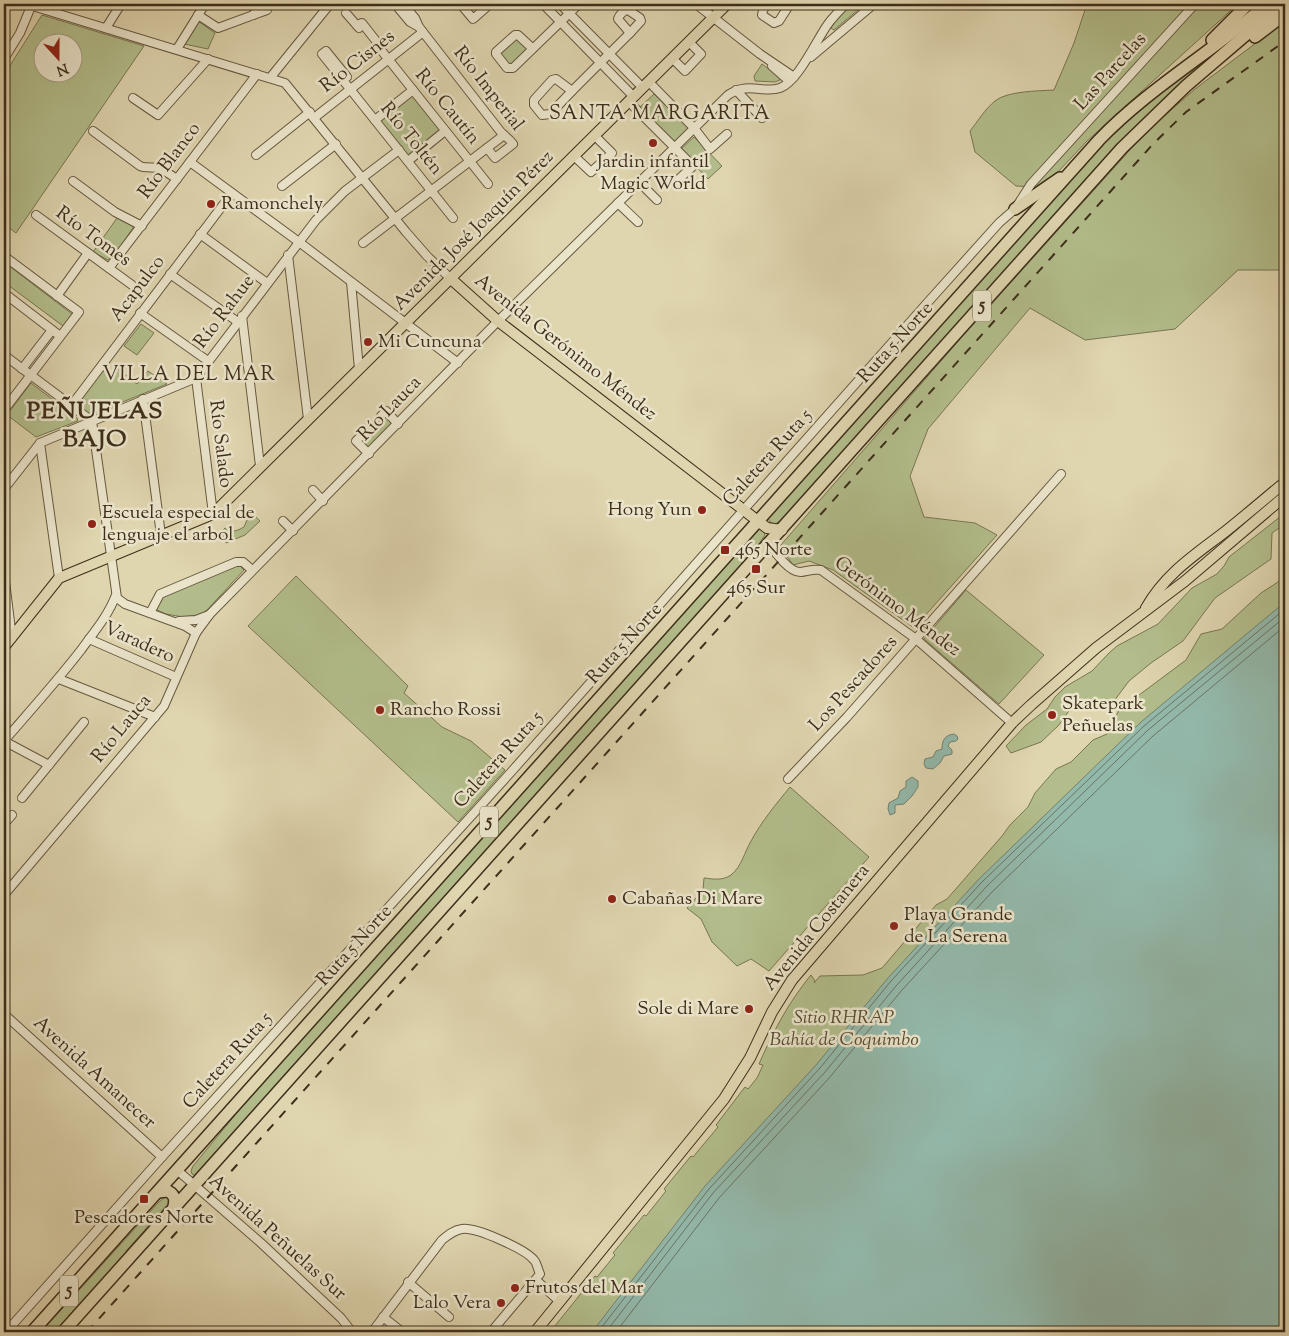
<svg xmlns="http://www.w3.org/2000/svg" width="1289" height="1336" viewBox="0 0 1289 1336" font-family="'Sorts Mill Goudy',serif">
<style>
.green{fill:#b2bd8b;stroke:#787652;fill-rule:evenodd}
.water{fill:#93b9ab;stroke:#718171}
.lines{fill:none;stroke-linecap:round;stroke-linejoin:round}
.shore{stroke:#687462;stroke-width:1}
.minor-casing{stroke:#66583f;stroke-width:10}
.major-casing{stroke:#3e2e1a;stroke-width:12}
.highway-casing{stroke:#3e2e1a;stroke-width:14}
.minor{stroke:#eae4cb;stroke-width:8}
.major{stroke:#dfd5af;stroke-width:10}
.highway{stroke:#dfd5af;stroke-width:11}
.rail{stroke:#3e2e1a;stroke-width:2;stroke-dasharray:9 9;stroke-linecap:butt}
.poi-dot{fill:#8f2418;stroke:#eae4cb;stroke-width:2}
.labels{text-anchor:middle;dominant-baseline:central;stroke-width:5;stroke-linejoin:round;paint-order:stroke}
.shield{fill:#eae4cb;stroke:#72654f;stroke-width:1}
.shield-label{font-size:18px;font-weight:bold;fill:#3e2e1a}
.street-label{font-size:19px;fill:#3e2e1a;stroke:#eae4cb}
.poi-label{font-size:19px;fill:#3e2e1a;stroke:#eae4cb;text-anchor:start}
.park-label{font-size:19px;font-style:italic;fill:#554b31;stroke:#eae4cb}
.neighbourhood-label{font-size:20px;letter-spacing:1px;fill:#3e2e1a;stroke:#eae4cb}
.district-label{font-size:24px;font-weight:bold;letter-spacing:1px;fill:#3e2e1a;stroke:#eae4cb}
</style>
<rect width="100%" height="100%" fill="#dfd5af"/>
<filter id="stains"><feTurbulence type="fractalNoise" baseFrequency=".004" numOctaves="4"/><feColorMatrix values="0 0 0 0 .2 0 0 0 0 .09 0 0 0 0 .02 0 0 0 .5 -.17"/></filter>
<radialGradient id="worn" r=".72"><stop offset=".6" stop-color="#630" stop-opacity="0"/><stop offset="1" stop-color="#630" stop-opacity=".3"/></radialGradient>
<g class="green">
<path d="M 850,4 L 865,4 L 834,30 L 829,27 Z"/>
<path d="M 1087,4 L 1238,4 L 1087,141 L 1057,173 L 1037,187 L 1016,186 L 975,152 L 970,131 C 978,121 985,109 995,101 C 1007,91 1038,91 1054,90 L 1074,43 Z"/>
<path d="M 42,15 L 144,46 L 16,233 L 4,224 L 4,75 ZM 72,42 L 72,72 L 42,72 L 42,42 Z"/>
<path d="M 198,21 L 215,33 L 208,49 L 184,44 Z"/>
<path d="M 1254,21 L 1203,67 L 782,520 L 775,524 L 770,522 L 768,518 L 770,514 L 869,406 L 1098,149 L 1136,111 Z"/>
<path d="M 1285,21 L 1285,270 L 1238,270 L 1175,329 L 1085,340 L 1030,308 L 928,429 L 910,476 L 924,517 L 975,523 L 997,535 L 914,628 L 833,570 L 809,561 L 793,565 L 780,546 L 961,338 L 1147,131 L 1195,89 Z"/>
<path d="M 515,36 L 529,49 L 510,67 L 499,52 Z"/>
<path d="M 762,64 L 779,76 L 780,80 L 775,82 L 755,81 L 754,76 Z"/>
<path d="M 413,94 L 442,130 L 408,157 L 379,121 Z"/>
<path d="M 654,94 L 688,128 L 674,142 L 640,107 Z"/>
<path d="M 694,137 L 722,166 L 708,179 L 680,150 Z"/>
<path d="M 117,218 L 133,226 L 133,228 L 113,257 L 108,260 L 93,252 Z"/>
<path d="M 4,262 L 72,314 L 63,326 L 4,282 Z"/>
<path d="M 141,324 L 154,333 L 137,355 L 124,346 Z"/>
<path d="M 117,368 L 137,384 L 148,371 L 167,384 L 88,416 L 77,406 L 78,402 L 101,371 L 106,372 L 111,376 Z"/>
<path d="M 31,383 L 77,418 L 78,421 L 36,437 L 7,415 Z"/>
<path d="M 385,415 L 394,424 L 370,449 L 361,441 Z"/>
<path d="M 249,510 L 260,521 L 245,535 L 226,543 L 222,531 L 225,528 C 232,533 237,531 244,527 L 247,520 L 243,511 Z"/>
<path d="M 1285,513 L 1285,524 L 1272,533 L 1271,559 L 1215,598 L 1183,641 L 1151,663 L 1129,681 L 1108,709 L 1085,710 L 1073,700 L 1070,701 L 1071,708 L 1059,725 L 1041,742 L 1011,753 L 1006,746 L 1026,725 L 1047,709 L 1055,697 L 1065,687 L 1092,671 L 1109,653 L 1117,646 L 1158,624 L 1192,588 L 1217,574 L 1224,566 L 1229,557 Z"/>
<path d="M 759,526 L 763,530 L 765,535 L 757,547 L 196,1176 L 192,1174 L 191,1171 L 193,1166 L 264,1080 Z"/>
<path d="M 238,564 L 244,570 L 207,610 L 200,615 L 183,617 L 166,614 L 155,609 L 159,596 Z"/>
<path d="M 1285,574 L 1285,660 L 663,1332 L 550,1332 L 595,1276 L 597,1277 L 615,1255 L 613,1253 L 644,1215 L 646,1216 L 666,1191 L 664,1189 L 691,1156 L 693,1157 L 718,1127 L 716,1125 L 745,1087 L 748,1089 L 757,1078 L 763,1065 L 759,1064 C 773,1032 788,1003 811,975 L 815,981 L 814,983 L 820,976 L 863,975 L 882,968 L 936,905 L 947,899 L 1002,836 L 1010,825 L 1028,807 L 1035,793 L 1056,769 L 1071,762 L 1093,740 L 1107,734 L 1119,710 L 1186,660 L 1201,634 L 1222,629 L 1261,593 L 1278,582 Z"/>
<path d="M 296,576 L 408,686 L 404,693 L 442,727 L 471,741 L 505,770 L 458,822 L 248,626 Z"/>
<path d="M 966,590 L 1044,655 L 999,704 L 924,639 Z"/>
<path d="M 790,787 L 869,857 L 769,971 L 751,959 L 737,966 L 712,942 L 701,919 L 687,908 L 703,890 L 704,878 C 714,879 722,881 731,875 C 742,866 744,853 751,841 C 762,821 776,804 790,787 Z"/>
<path d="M 166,1196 L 170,1198 L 169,1206 L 166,1206 L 126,1251 L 126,1253 L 56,1332 L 41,1332 L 158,1203 Z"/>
</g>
<g class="water">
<path d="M 1285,602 L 1285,1332 L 592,1332 L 705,1186 L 816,1065 L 888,978 L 979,879 L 1141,722 Z"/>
<path d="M 954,734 L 957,736 L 958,739 L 956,741 L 950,742 L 948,746 L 952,750 L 952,754 L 944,756 L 940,763 L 933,769 L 926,768 L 924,764 L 925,759 L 933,757 L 936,751 L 942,749 C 942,740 945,735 954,734 Z"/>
<path d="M 912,777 L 918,781 L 918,787 L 912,796 L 904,804 L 895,805 L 895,813 L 890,815 L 888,809 L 889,803 L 898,798 L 900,791 L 906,787 L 906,781 Z"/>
</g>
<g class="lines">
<g class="shore">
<path d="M 598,1332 L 709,1189 L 820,1068 L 891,981 L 982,882 L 1144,726 L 1285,609"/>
<path d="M 606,1332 L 713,1193 L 825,1072 L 896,986 L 987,886 L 1148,730 L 1285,617"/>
<path d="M 616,1332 L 719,1198 L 830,1077 L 902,990 L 992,892 L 1153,736 L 1285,626"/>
</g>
<defs>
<g id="minor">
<path d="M 26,4 L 285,83 L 406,232 L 427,256 L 450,278"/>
<path d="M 395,4 L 410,22 L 419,27"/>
<path d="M 403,4 L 415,18 L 419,27 L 500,131 C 504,136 509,138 513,144 L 495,158 L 487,148"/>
<path d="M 474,4 L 463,7 L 473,19 L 490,4"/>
<path d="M 543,4 L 634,97"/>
<path d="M 560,4 L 643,88"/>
<path d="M 696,4 L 760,54 L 794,77"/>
<path d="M 767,4 L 763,10 L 762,15 L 774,23 L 779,21 L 790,4"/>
<path d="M 628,10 L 640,18 L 641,21 L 630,33 L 618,19 C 619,15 624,10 628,10 Z"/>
<path d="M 346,13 L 359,28"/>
<path d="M 198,15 L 218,28 L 267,10"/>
<path d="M 253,15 L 262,4"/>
<path d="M 357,25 L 362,23 L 380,46 L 381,50 L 488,184"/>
<path d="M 106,28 L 121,4"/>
<path d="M 532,48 L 518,35 L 515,35 L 496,52 L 496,54 L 507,68 L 513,68 L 579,4"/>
<path d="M 177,49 L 205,4"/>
<path d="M 811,57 L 874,4"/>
<path d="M 4,59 L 20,33 L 32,4"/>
<path d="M 673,59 L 685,71 L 701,54 L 689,42"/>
<path d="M 772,66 L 789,81"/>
<path d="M 270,78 L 330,4"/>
<path d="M 556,79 L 572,91 L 550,114 L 542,115 L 534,105 L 534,100 L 552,80 Z"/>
<path d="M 343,80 L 347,77 L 326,51 L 322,54 L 350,89 L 453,218"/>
<path d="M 649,82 L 694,128 L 710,149 L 727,134"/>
<path d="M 736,90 L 762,118"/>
<path d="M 572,91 L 630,33"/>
<path d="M 133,98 L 158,115 L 208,59"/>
<path d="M 629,102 L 693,166 L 679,179"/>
<path d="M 314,118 L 423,32"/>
<path d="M 375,120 L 413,90"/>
<path d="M 93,131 L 140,166 L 143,167 L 160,168 L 177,179"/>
<path d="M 256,155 L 310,112"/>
<path d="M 574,156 L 591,172 L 612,153 L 595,136"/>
<path d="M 408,161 L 445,131"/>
<path d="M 190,162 L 303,245 L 458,363"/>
<path d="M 73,181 L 115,212 L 142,226"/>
<path d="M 639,182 L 657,200"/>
<path d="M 282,186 L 336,144"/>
<path d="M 618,203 L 638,222"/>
<path d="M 36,215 L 132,285"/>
<path d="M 200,234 L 267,283"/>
<path d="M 363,243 L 504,135"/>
<path d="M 288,255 L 308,419"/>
<path d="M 4,256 L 79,312 L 4,410"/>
<path d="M 109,268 L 257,74"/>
<path d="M 170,274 L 238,322"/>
<path d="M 351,282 L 359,369"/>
<path d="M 4,293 L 60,336"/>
<path d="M 57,296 L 88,253"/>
<path d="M 140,313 L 208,361"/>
<path d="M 242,316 L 260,466"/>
<path d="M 4,355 L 92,421 L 117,598 L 125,604 L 185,626 L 196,633"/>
<path d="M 22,369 L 52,330"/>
<path d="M 196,378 L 213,514"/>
<path d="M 143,399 L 161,535"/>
<path d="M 71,406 L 232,193"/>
<path d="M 381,416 L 386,411 L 398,424"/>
<path d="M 362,435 L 356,441 L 369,454"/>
<path d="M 40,443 L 59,578"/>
<path d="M 4,489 L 40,443 L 196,378 L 316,220 L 345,191 L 399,150"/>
<path d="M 313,490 L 323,501"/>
<path d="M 283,521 L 293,531"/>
<path d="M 770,544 C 775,553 790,573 801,572 C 808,571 813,569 821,570 L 916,639 L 1012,723"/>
<path d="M 4,573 L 12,638"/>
<path d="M 150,613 L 160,594 L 236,562 L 243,562 L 252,570"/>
<path d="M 179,621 L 196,620 L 209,615"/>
<path d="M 89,639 L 176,677"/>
<path d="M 59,679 L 155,717"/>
<path d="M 4,741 C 30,711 57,681 81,650 C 94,632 108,616 116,595"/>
<path d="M 4,741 L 49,765"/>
<path d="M 788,779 L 847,717 L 1061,474"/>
<path d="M 22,798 L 84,722"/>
<path d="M 4,824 L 12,815"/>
<path d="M 4,895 L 164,706 L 196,633 L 210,614 L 498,321 L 728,95 C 749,81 763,94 780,88 C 798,82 817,39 828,24 C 833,17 840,10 846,4"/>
<path d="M 4,1014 L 162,1157"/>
<path d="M 177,1170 L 261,1243 L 341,1318 L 352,1332"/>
<path d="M 536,1280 L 559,1301"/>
<path d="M 408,1282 L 449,1317"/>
<path d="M 383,1317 L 402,1332"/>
<path d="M 6,1332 L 162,1157 L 512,771 L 928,302 L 999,223 L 1015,209 L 1031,184 L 1195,4"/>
<path d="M 372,1332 L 442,1240 C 448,1235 454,1230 462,1229 C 476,1227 525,1249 534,1260 C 537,1263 538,1270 540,1274 L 491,1332"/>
</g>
<g id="major">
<path d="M 450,278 L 498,321 L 767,528 L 782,530"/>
<path d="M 1146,608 C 1166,573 1195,555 1226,531 C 1246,515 1266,498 1285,482"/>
<path d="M 4,647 L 59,578 L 213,514 L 727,4"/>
<path d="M 535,1332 L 724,1099 L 750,1058 L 772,1012 L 792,980 L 1012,723 L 1031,705 L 1096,648 L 1185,581 L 1285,496"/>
</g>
<g id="highway">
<path d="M 1255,37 L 1285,14"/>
<path d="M 1212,40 L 1248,4"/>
<path d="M 1015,209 L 1060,178"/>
<path d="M 158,1192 L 168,1191 C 177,1196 175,1202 173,1211"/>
<path d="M 32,1332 L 1099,140 C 1149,88 1212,52 1267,4"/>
<path d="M 63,1332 L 1122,148 L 1186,86 L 1282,4"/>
</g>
</defs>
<use href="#minor" class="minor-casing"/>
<use href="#major" class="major-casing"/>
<use href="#highway" class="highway-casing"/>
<use href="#minor" class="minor"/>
<use href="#major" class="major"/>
<use href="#highway" class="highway"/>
<path class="rail" d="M 87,1332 L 1153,144 L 1186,112 L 1285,41"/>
</g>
<g class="poi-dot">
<circle cx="653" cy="143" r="5"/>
<circle cx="211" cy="204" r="5"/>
<circle cx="368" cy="342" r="5"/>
<circle cx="702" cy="510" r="5"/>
<circle cx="92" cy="524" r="5"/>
<rect x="720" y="545" width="10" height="10" rx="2.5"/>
<rect x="751" y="564" width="10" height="10" rx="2.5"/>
<circle cx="380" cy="710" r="5"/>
<circle cx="1052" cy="715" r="5"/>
<circle cx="612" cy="899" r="5"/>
<circle cx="894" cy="926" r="5"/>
<circle cx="749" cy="1009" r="5"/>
<rect x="139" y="1194" width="10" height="10" rx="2.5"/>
<circle cx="515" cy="1288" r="5"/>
<circle cx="501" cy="1303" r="5"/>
</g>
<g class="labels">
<g class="shield">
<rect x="973" y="290.5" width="18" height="31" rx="4"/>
<rect x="480" y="806.5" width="18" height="31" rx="4"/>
<rect x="60" y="1275.5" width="18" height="31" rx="4"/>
</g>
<g class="shield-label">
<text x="982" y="306">5</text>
<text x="489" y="822">5</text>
<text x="69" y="1291">5</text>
</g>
<g class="street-label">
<text transform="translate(358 62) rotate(-38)">Río Cisnes</text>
<text transform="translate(1111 72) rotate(-48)">Las Parcelas</text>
<text transform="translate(488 89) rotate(52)">Río Imperial</text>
<text transform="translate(447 107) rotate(51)">Río Cautín</text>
<text transform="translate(411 139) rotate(51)">Río Toltén</text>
<text transform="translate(170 161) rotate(-53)">Río Blanco</text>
<text transform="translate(474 231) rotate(-45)">Avenida José Joaquín Pérez</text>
<text transform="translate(93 237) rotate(36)">Río Tomes</text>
<text transform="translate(138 289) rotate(-53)">Acapulco</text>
<text transform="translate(225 312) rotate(-53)">Río Rahue</text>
<text transform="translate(896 343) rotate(-48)">Ruta 5 Norte</text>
<text transform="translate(565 348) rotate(38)">Avenida Gerónimo Méndez</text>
<text transform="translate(390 409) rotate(-46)">Río Lauca</text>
<text transform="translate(220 444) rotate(83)">Río Salado</text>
<text transform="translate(768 458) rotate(-48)">Caletera Ruta 5</text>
<text transform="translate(897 607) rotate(37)">Gerónimo Méndez</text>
<text transform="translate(139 643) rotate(24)">Varadero</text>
<text transform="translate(625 644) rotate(-48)">Ruta 5 Norte</text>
<text transform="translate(854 684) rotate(-48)">Los Pescadores</text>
<text transform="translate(122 729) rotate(-51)">Río Lauca</text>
<text transform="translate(499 760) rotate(-48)">Caletera Ruta 5</text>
<text transform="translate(817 928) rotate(-51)">Avenida Costanera</text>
<text transform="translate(355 946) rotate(-48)">Ruta 5 Norte</text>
<text transform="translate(228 1061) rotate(-48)">Caletera Ruta 5</text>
<text transform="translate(94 1073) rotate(42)">Avenida Amanecer</text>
<text transform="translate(277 1238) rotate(42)">Avenida Peñuelas Sur</text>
</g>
<g class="poi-label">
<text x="653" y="162" text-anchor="middle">Jardin infantil<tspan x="653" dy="22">Magic World</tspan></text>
<text x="221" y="204">Ramonchely</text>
<text x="378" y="342">Mi Cuncuna</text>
<text x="692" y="510" text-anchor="end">Hong Yun</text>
<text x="102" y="513">Escuela especial de<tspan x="102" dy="22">lenguaje el arbol</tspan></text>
<text x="735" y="550">465 Norte</text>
<text x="756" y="588" text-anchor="middle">465 Sur</text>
<text x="1062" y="704">Skatepark<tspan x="1062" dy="22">Peñuelas</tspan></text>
<text x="390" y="710">Rancho Rossi</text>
<text x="622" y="899">Cabañas Di Mare</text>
<text x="904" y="915">Playa Grande<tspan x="904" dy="22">de La Serena</tspan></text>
<text x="739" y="1009" text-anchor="end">Sole di Mare</text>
<text x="144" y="1218" text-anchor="middle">Pescadores Norte</text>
<text x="525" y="1288">Frutos del Mar</text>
<text x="491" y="1303" text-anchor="end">Lalo Vera</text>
</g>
<g class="park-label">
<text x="844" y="1018">Sitio RHRAP<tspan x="844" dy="22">Bahía de Coquimbo</tspan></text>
</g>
<g class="neighbourhood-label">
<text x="660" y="114">SANTA MARGARITA</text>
<text x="189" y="375">VILLA DEL MAR</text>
</g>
<g class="district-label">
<text x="95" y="412">PEÑUELAS<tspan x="95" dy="28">BAJO</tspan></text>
</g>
</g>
<rect width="1289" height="1336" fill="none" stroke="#dfd5af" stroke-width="20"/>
<rect x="5" y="5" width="1279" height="1326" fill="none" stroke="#3e2e1a" stroke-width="2.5"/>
<rect x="10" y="10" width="1269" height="1316" fill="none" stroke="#3e2e1a"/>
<g transform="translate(58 58) rotate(159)"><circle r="24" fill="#eae4cb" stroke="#a59b84"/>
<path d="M0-4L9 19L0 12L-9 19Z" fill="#8f2418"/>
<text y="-8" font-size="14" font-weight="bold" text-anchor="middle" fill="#3e2e1a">N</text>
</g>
<rect width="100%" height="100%" filter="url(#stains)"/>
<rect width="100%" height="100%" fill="url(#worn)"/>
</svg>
